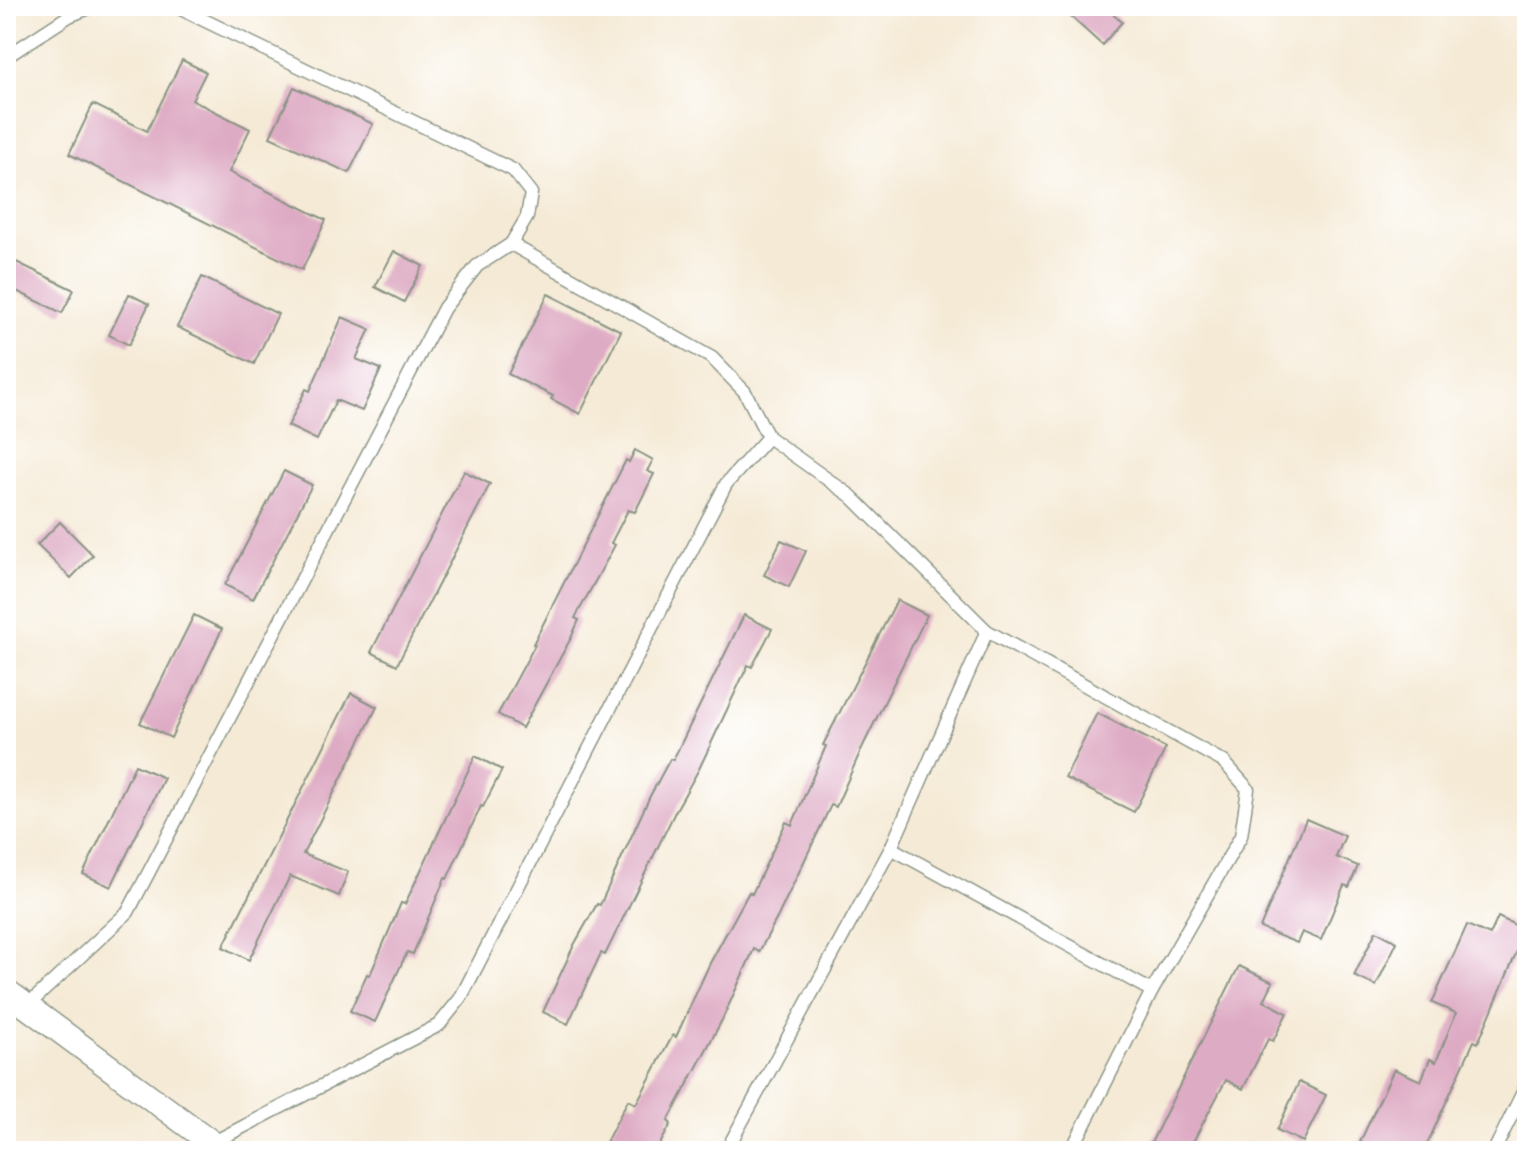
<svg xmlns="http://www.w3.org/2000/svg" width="1533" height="1157" viewBox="0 0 1533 1157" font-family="Kalam,sans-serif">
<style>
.building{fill:#deabc4}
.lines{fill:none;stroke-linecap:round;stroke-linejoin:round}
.lane-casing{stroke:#8a9485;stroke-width:15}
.street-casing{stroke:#8a9485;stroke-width:27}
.lane{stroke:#fff;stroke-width:12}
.street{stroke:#fff;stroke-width:24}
</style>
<rect width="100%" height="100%" fill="#fff"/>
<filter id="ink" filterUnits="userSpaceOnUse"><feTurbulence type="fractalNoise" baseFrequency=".0125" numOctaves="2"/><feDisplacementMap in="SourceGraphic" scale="16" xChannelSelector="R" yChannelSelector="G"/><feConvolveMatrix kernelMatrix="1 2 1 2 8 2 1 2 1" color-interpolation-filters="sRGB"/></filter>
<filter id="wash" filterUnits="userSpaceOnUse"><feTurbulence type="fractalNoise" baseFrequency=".006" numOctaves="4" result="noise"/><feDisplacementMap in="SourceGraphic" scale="32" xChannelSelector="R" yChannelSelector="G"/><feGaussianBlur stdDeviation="1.8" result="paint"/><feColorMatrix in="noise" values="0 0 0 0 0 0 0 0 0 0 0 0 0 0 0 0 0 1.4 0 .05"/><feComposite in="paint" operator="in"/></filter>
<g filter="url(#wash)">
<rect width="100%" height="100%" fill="#f5ead6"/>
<g id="blocks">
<g class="building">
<path d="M 1059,6 L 1104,6 L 1122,22 L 1102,45 Z"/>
<path d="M 182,60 L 206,72 L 192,100 L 250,129 L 229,172 L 326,220 L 302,270 L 69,154 L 93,104 L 147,131 Z"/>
<path d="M 294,87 L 373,124 L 349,173 L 270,137 Z"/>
<path d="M 394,251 L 423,266 L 404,302 L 375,287 Z"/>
<path d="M 6,257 L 74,290 L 62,313 L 6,286 Z"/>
<path d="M 202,277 L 278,314 L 254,364 L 177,327 Z"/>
<path d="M 129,294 L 149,304 L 129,345 L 109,335 Z"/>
<path d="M 548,294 L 621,331 L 580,414 L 551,399 L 553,396 L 508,374 Z"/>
<path d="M 342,317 L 370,329 L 356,359 L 381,369 L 362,411 L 336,400 L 317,440 L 288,426 L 306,389 L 310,391 Z"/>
<path d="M 635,450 L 653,460 L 647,471 L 654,474 L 635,512 L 628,510 L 611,543 L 615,545 L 575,618 L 579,620 L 571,638 L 522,728 L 498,714 L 535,645 L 533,644 L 626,460 L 629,462 Z"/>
<path d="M 284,471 L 312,485 L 253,599 L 225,585 Z"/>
<path d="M 464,471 L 490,484 L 397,665 L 371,652 Z"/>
<path d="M 60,522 L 93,555 L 71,578 L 37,545 Z"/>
<path d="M 781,540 L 806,551 L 789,587 L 764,575 Z"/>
<path d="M 897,600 L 927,615 L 861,750 L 836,807 L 831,805 L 778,916 L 759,952 L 754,949 L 722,1020 L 668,1121 L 671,1124 L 656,1151 L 623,1151 L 606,1142 L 628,1100 L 636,1104 L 673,1035 L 676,1037 L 710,963 L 749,892 L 752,894 L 786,822 L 792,825 L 826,746 L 823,745 Z"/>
<path d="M 194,615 L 222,629 L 171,738 L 140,723 Z"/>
<path d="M 744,615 L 772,629 L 752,667 L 748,665 L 699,769 L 676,810 L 605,955 L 601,953 L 568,1024 L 543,1012 L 574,945 L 597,904 L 600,905 L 650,796 L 670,759 L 673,760 Z"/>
<path d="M 351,693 L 377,707 L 303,854 L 348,872 L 339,896 L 290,876 L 249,960 L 223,947 Z"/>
<path d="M 1097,713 L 1166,748 L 1134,812 L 1065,778 Z"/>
<path d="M 475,756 L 502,770 L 483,807 L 481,806 L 447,879 L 445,878 L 413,954 L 407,952 L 375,1022 L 350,1011 L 367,974 L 370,975 L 401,903 L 405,904 Z"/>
<path d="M 135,765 L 164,778 L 111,887 L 83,874 Z"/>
<path d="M 1306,819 L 1345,836 L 1336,857 L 1358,866 L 1349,887 L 1344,885 L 1321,940 L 1302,932 L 1297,943 L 1260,928 Z"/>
<path d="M 1498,917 L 1526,930 L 1478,1043 L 1474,1041 L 1424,1151 L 1381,1151 L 1360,1142 L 1394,1069 L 1421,1081 L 1430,1059 L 1436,1062 L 1456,1013 L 1432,1003 L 1444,976 L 1467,925 L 1490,935 Z"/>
<path d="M 1376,931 L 1397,942 L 1376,986 L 1354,976 Z"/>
<path d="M 1239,966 L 1273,982 L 1264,1001 L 1287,1013 L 1273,1041 L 1268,1039 L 1243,1089 L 1226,1080 L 1188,1151 L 1147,1151 Z"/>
<path d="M 1299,1082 L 1326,1095 L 1303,1142 L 1277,1130 Z"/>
</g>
</g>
</g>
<g filter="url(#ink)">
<use href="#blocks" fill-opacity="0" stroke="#8a9485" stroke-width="2"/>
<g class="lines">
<defs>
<g id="lane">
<path d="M 164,6 L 179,8 L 513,170 L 531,193 L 527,217 L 511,244"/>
<path d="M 6,57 L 69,16 L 94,6"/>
<path d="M 891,848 L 987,631"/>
<path d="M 27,1006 L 128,912 L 444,308 L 477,266 L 511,244 L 712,358 L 745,392 L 768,437 L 851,496 L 987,631 L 1224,762 L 1248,789 L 1241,836 L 1152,991"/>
<path d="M 212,1143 L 439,1025 L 460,999 L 726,484 L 768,437"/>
<path d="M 726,1151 L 891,848 L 1152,991 L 1071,1151"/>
<path d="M 1494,1151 L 1527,1084"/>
</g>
<path id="street" d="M 6,991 L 223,1151"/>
</defs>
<use href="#lane" class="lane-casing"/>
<use href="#street" class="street-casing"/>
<use href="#lane" class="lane"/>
<use href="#street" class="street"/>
</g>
</g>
<rect width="1533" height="1157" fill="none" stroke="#fff" stroke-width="32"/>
</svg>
